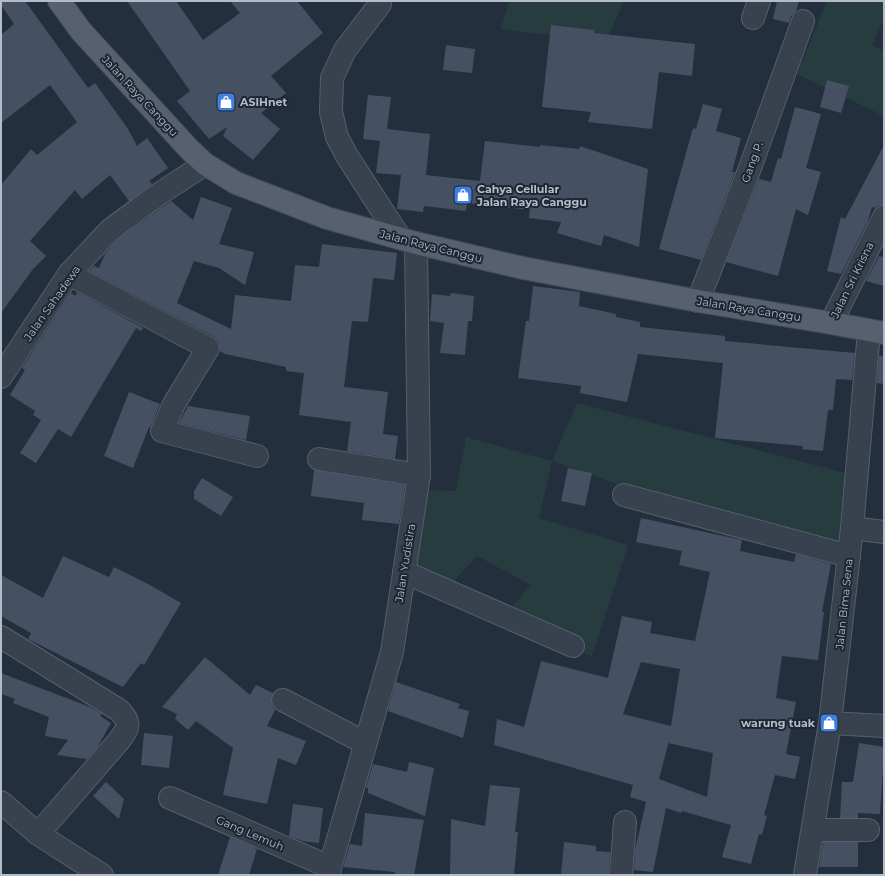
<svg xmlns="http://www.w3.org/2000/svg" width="885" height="876" viewBox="0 0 885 876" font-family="Montserrat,sans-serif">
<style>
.green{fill:#263c3f}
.building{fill:#455162;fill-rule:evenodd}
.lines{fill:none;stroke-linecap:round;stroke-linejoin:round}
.minor-casing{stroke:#565f6c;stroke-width:24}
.major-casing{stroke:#414a57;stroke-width:24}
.minor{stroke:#38414e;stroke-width:22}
.major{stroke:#56606e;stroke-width:22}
.labels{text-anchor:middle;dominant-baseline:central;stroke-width:4;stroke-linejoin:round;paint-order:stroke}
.street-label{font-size:11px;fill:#b4bcc9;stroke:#1d2633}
.poi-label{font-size:11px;font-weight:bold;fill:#b4bcc9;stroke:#1d2633;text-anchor:start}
</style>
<rect width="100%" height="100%" fill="#242f3e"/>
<g class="green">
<path d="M 509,1 L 624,1 L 603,48 L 548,35 L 501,29 Z"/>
<path d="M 827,1 L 884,1 L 884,18 L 872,46 L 884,50 L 884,116 L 797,74 Z"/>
<path d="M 577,403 L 857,476 L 846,565 L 552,461 L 539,518 L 628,545 L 592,656 L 502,618 L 531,585 L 477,556 L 446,590 L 402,571 L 428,490 L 456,491 L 466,437 L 552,461 Z"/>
</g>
<g class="building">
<path d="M 1,1 L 25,1 L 88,88 L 95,83 L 128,129 L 137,146 L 147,138 L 168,168 L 149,181 L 152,184 L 129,201 L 110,175 L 82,199 L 75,190 L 30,241 L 46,256 L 33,269 L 1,313 L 1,185 L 31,149 L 37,155 L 77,122 L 50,85 L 1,123 L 1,35 L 14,24 L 1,5 Z"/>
<path d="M 127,1 L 176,1 L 203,40 L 240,13 L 230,1 L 297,1 L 323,33 L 271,76 L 286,93 L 261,113 L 280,129 L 253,160 L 223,136 L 227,127 L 209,139 L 177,101 L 190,91 Z"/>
<path d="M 777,1 L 799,1 L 796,11 L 791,16 L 789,23 L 773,19 Z"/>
<path d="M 551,25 L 594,30 L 594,33 L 695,44 L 692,76 L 659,72 L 652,129 L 588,122 L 591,112 L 542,107 Z"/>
<path d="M 446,45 L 475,49 L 472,73 L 443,70 Z"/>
<path d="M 827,80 L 849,86 L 841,113 L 820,107 Z"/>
<path d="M 368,95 L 391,97 L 387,129 L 430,134 L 426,175 L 480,181 L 485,141 L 540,147 L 540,145 L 579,149 L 580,146 L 648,169 L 639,247 L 604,235 L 601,246 L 557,233 L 561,222 L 529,218 L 530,210 L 467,203 L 466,211 L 424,206 L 423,212 L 397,209 L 401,175 L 376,173 L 380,141 L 363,139 Z"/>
<path d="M 703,104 L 722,109 L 716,131 L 741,138 L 732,172 L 735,172 L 701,260 L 659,249 L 693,128 L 696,129 Z"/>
<path d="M 795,107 L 821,114 L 806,168 L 821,172 L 808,215 L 796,209 L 778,276 L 726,262 L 759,179 L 771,182 L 778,158 L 781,159 Z"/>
<path d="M 884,145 L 884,205 L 877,206 L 875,208 L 872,207 L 868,221 L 841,274 L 827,271 L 841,217 L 845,219 Z"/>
<path d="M 201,197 L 232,208 L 219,244 L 254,252 L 245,285 L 219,268 L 194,261 L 177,303 L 231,329 L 235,295 L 291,301 L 295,265 L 319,267 L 322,244 L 397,253 L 394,280 L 373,278 L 368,322 L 352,321 L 344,387 L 388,392 L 383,434 L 398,436 L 395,459 L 347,451 L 351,422 L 299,415 L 304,373 L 286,371 L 286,367 L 225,354 L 220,351 L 220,348 L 219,342 L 214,337 L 89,271 L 94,266 L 99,268 L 105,254 L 118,239 L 171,201 L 193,220 Z"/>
<path d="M 879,256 L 884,257 L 884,286 L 866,281 Z"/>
<path d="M 533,286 L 580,292 L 579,306 L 616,314 L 616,317 L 640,322 L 640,327 L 725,336 L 725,341 L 855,353 L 852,380 L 836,379 L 833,410 L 828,410 L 823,451 L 802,449 L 803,446 L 715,438 L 723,363 L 638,354 L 627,402 L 580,393 L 581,386 L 518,378 L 526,321 L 529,321 Z"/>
<path d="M 77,292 L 143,328 L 141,331 L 136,328 L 71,437 L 58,429 L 36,463 L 20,453 L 41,420 L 33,415 L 35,411 L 10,395 L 25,370 L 22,368 L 71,293 L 75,296 Z"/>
<path d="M 451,293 L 474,296 L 472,321 L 468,321 L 465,355 L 440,353 L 444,323 L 430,321 L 432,294 L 450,296 Z"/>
<path d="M 879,356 L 884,356 L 884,384 L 877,383 Z"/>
<path d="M 129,392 L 160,404 L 150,428 L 149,427 L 133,468 L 104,456 Z"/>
<path d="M 188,406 L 250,416 L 246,440 L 179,423 Z"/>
<path d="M 568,468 L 592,473 L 585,506 L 561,501 Z"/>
<path d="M 314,470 L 405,485 L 399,524 L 362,520 L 364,503 L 311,496 Z"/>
<path d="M 202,478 L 233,497 L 221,516 L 194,499 L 194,491 Z"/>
<path d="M 641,518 L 742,540 L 740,551 L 794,562 L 796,554 L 831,564 L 822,612 L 824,612 L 818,660 L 782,656 L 776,698 L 796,702 L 786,754 L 800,757 L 795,779 L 775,775 L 764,815 L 767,816 L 762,835 L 759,834 L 751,864 L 722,857 L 731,825 L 682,811 L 681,813 L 666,808 L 653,872 L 634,870 L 635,850 L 646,802 L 630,797 L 633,785 L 494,745 L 497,719 L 524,727 L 541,661 L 608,678 L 622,616 L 652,622 L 650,633 L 695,641 L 710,572 L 679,565 L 682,551 L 636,542 ZM 641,662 L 680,669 L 671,726 L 623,714 ZM 669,741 L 668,743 L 713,753 L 707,797 L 659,779 Z"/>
<path d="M 63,556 L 109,577 L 114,567 L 148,584 L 181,603 L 144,665 L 141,663 L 123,687 L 30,640 L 28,639 L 31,633 L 1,616 L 1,575 L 43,598 Z"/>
<path d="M 205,657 L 250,695 L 256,685 L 273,693 L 271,701 L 272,706 L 275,710 L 267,726 L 306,741 L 296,765 L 278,758 L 267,804 L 223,795 L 233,748 L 196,721 L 188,730 L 175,719 L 177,714 L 162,707 Z"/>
<path d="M 1,673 L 90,707 L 102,714 L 100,716 L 111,723 L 97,748 L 87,759 L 57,755 L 68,740 L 45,736 L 49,717 L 13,703 L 15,699 L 1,694 Z"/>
<path d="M 396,682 L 460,704 L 458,708 L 469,711 L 463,738 L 388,711 Z"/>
<path d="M 144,733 L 173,736 L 169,768 L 141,765 Z"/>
<path d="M 859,743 L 884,747 L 884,769 L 883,769 L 880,814 L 858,813 L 858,818 L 840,818 L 842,782 L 853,782 Z"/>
<path d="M 409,762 L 434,768 L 425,816 L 368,793 L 368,788 L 366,788 L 373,764 L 407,772 Z"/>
<path d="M 106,782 L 124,799 L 119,819 L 93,796 Z"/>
<path d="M 490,785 L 520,788 L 515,832 L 518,832 L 514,875 L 450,875 L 451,819 L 485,826 Z"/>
<path d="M 293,804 L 323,808 L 319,843 L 302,841 L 289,836 Z"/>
<path d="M 365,813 L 424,820 L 414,875 L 394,875 L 395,872 L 343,867 L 350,844 L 362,846 Z"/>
<path d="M 230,837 L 257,849 L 249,875 L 218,875 Z"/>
<path d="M 564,842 L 596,846 L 596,851 L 610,852 L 609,875 L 561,875 Z"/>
<path d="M 823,842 L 858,842 L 858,867 L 819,867 Z"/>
</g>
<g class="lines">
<defs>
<g id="minor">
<path d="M 380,4 L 345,50 L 332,78 L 331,112 L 337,137 L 347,156 L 400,238"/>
<path d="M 753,18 L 759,1"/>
<path d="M 69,274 L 208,348 L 174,404 L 162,431 L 257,456"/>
<path d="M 698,301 L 750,168 L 803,21"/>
<path d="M 831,323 L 884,217"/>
<path d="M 1,377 L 69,274 L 110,230 L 159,194 L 205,164"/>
<path d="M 319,459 L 419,475"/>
<path d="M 624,495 L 849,556"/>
<path d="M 852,528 L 884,532"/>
<path d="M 404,572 L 573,646"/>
<path d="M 1,637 L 119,710 C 132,724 129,727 118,742 L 38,834"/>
<path d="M 283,700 L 365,743"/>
<path d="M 830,723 L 884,726"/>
<path d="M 170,798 L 330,867"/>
<path d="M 1,802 L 38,834 L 102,875"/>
<path d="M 813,830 L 868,830"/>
<path d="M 329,875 L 330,867 L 392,652 L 419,475 L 416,243"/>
<path d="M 621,875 L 625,822"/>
<path d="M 805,875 L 830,723 L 852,528 L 869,331"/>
</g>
<path id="major" d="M 59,1 L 81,31 L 189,149 L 205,164 L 236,183 L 327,218 L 416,243 L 523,268 L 698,301 L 831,323 L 884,333"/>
</defs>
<use href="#minor" class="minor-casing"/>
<use href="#major" class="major-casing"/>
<use href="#minor" class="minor"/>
<use href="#major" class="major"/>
</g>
<defs>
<symbol id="shop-square" viewBox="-11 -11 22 22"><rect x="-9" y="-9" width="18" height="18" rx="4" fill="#3f7fe0" stroke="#1d2633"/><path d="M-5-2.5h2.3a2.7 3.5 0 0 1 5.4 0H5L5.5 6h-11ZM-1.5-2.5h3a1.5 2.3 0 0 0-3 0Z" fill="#fff"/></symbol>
</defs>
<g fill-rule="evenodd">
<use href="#shop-square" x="215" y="91" width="22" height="22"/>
<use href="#shop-square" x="452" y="184" width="22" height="22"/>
<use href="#shop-square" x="818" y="712" width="22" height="22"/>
</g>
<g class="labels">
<g class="street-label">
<text transform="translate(140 96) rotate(47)">Jalan Raya Canggu</text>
<text transform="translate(752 162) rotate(-70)">Gang P.</text>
<text transform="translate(431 246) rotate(14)">Jalan Raya Canggu</text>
<text transform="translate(852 280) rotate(-64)">Jalan Sri Krisna</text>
<text transform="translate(52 303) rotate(-55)">Jalan Sahadewa</text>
<text transform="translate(749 309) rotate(9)">Jalan Raya Canggu</text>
<text transform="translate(405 563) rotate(-81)">Jalan Yudistira</text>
<text transform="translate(844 604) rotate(-84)">Jalan Bima Sena</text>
<text transform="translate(250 833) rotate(23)">Gang Lemuh</text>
</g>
<g class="poi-label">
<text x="240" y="102">ASIHnet</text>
<text x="477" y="189">Cahya Cellular<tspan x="477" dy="13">Jalan Raya Canggu</tspan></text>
<text x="815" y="723" text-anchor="end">warung tuak</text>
</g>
</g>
<rect width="885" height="876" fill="none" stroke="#b4bcc9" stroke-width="4"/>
</svg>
